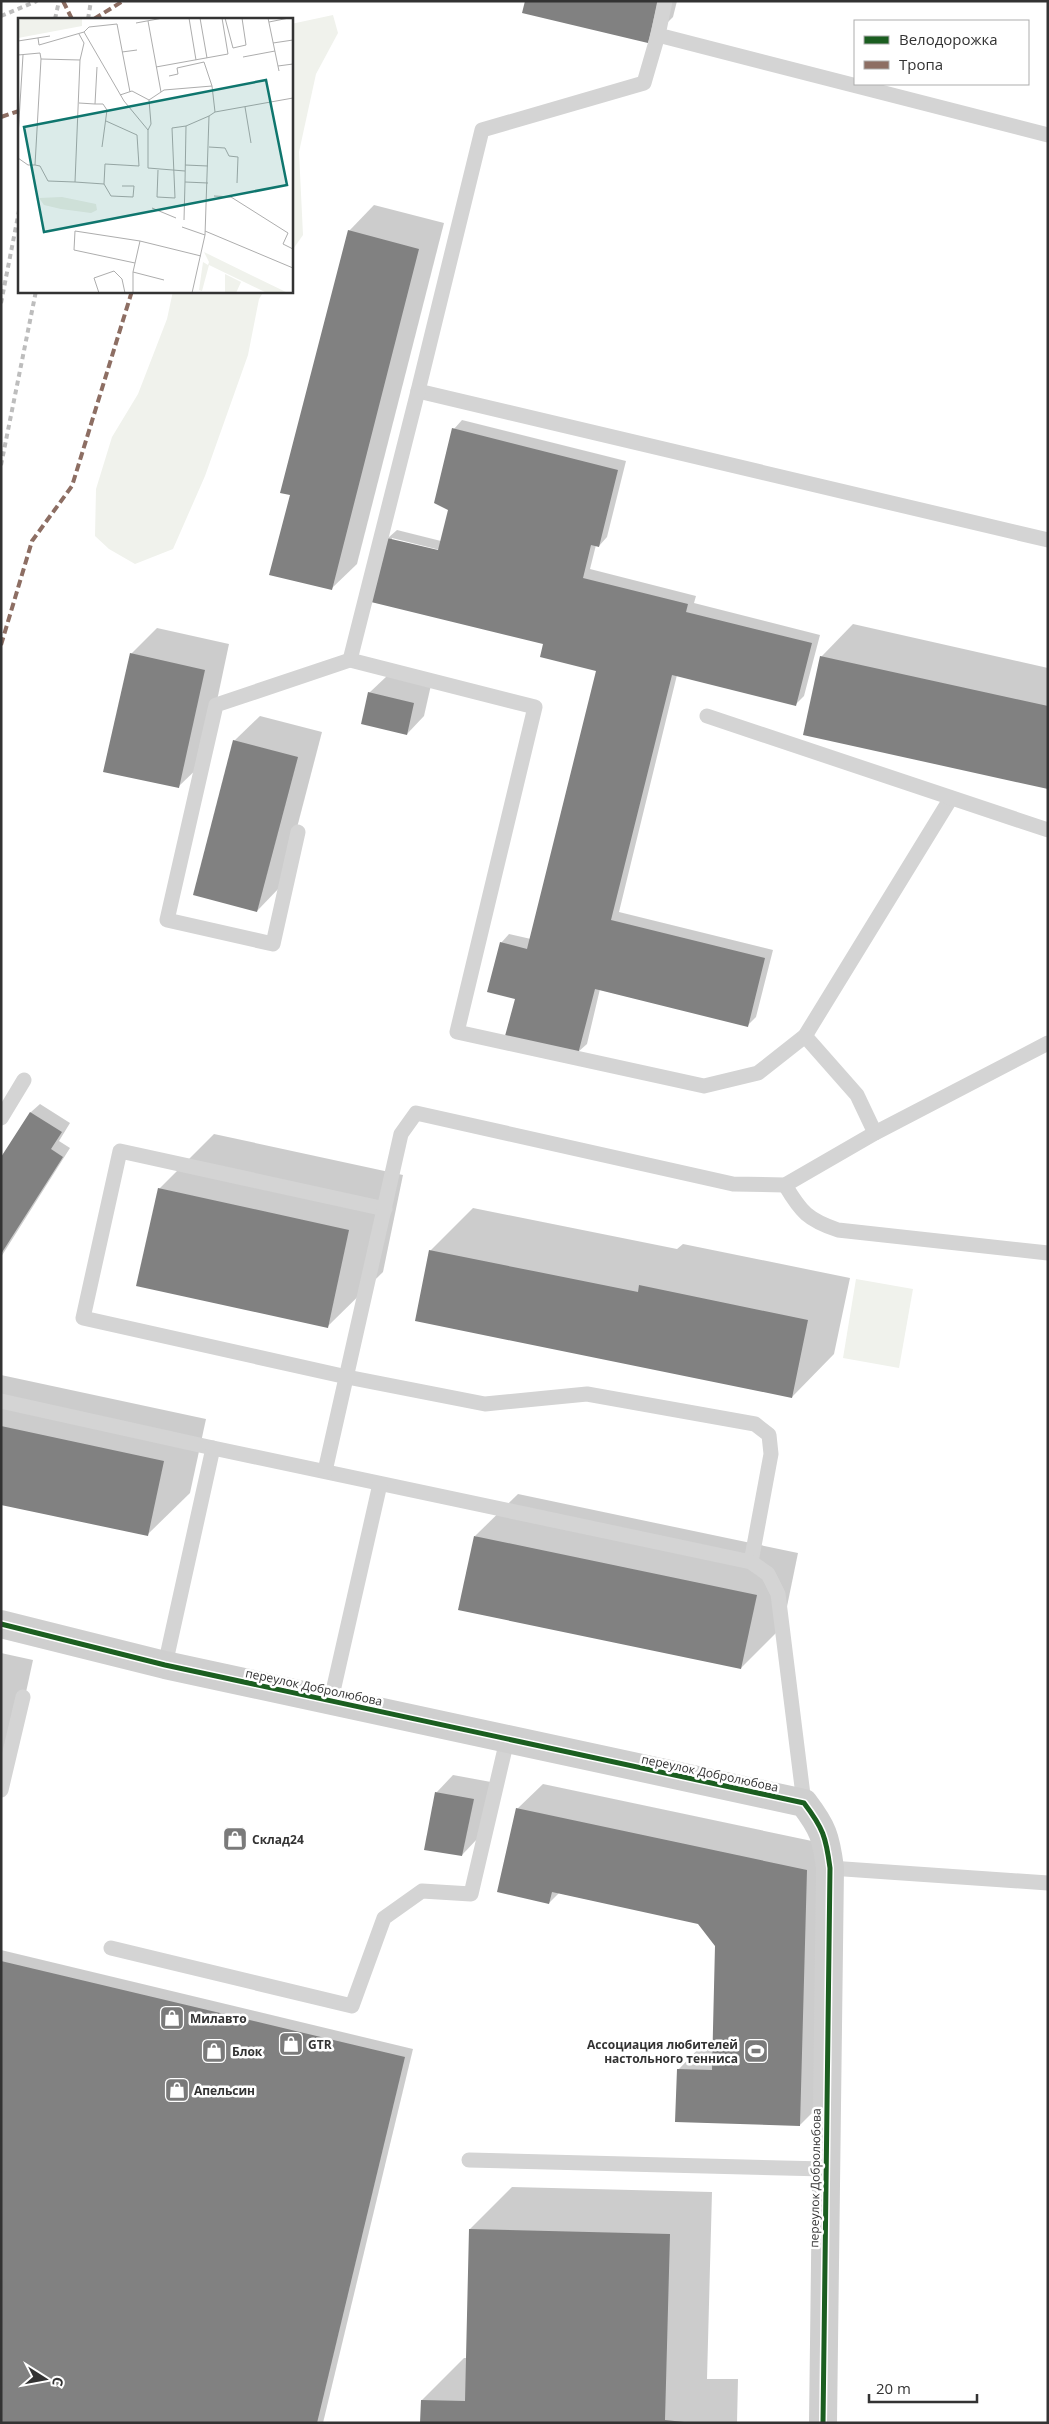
<svg xmlns="http://www.w3.org/2000/svg" width="1049" height="2424" viewBox="0 0 1049 2424" font-family="'Open Sans',sans-serif">
<style>
.green{fill:#f0f2ec}
.shadow{fill:#0003;fill-rule:evenodd}
.building{fill:#818181}
.lines{fill:none;stroke-linecap:round;stroke-linejoin:round}
.lane{stroke:#d4d4d4;stroke-width:15}
.secondary{stroke:#cfcfcf;stroke-width:28}
.rail{stroke:#bdbdbd;stroke-width:4;stroke-dasharray:5 4;stroke-linecap:butt}
.quiet{stroke:#8d6e63;stroke-width:4;stroke-dasharray:8 4;stroke-linecap:butt}
.cycleway-casing{stroke:#fff;stroke-width:8}
.cycleway{stroke:#1b5e20;stroke-width:5}
.labels{text-anchor:middle;dominant-baseline:central;stroke-width:5;stroke-linejoin:round;paint-order:stroke}
.street-label{font-size:12px;fill:#333;stroke:#fff}
.poi-label{font-size:12px;font-weight:bold;fill:#333;stroke:#fff;text-anchor:start}
.inset-road{fill:none;stroke:#adadad;stroke-width:1}
.view{fill:#0f766e;fill-opacity:0.15;stroke:#0f766e;stroke-width:2.5}
.inset-edge{fill:none;stroke:#333;stroke-width:2.5}
</style>
<rect width="100%" height="100%" fill="#fff"/>
<g class="green">
<path d="M 333,15 L 338,33 L 316,74 L 299,152 L 303,235 L 291,252 L 291,24 Z"/>
<path d="M 173,291 L 264,291 L 259,299 L 248,355 L 205,476 L 173,549 L 135,564 L 109,549 L 95,536 L 96,489 L 112,437 L 138,394 L 167,319 Z"/>
<path d="M 856,1279 L 913,1289 L 899,1368 L 843,1358 Z"/>
</g>
<g class="shadow">
<path d="M 526,1 L 677,1 L 673,17 L 648,42 Z"/>
<path d="M 374,205 L 444,223 L 357,564 L 331,589 L 291,494 L 349,231 Z"/>
<path d="M 462,420 L 626,461 L 607,537 L 599,546 L 596,545 L 590,569 L 696,596 L 694,603 L 820,635 L 804,696 L 796,704 L 677,675 L 619,912 L 773,950 L 756,1017 L 748,1025 L 600,989 L 587,1044 L 578,1052 L 516,998 L 501,943 L 509,934 L 531,939 L 597,670 L 544,643 L 388,538 L 397,530 L 441,541 L 449,509 L 454,429 ZM 392,538 L 444,551 L 444,553 L 392,540 Z"/>
<path d="M 853,624 L 1048,668 L 1048,787 L 821,657 Z"/>
<path d="M 157,628 L 229,644 L 204,762 L 178,787 L 131,654 Z"/>
<path d="M 387,676 L 431,685 L 424,716 L 407,734 L 369,693 Z"/>
<path d="M 260,716 L 322,732 L 282,885 L 257,911 L 234,741 Z"/>
<path d="M 40,1104 L 70,1123 L 59,1141 L 70,1148 L 1,1257 L 1,1159 L 31,1112 Z"/>
<path d="M 214,1134 L 403,1175 L 383,1272 L 328,1326 L 159,1189 Z"/>
<path d="M 473,1208 L 677,1249 L 683,1244 L 850,1278 L 834,1354 L 792,1397 L 430,1251 Z"/>
<path d="M 1,1375 L 206,1419 L 190,1493 L 147,1535 L 1,1504 Z"/>
<path d="M 518,1494 L 798,1553 L 783,1626 L 741,1668 L 475,1536 Z"/>
<path d="M 1,1653 L 33,1660 L 15,1743 L 1,1757 Z"/>
<path d="M 453,1775 L 491,1782 L 479,1837 L 462,1855 L 436,1793 Z"/>
<path d="M 543,1784 L 831,1845 L 825,2100 L 800,2125 L 678,2070 L 703,2044 L 714,2045 L 716,1946 L 698,1923 L 559,1893 L 549,1903 L 517,1809 Z"/>
<path d="M 1,1950 L 413,2049 L 323,2423 L 1,2423 Z"/>
<path d="M 512,2187 L 712,2192 L 707,2379 L 738,2379 L 737,2423 L 421,2423 L 422,2400 L 464,2358 L 467,2358 L 470,2229 Z"/>
</g>
<g class="building">
<path d="M 525,1 L 658,1 L 648,43 L 522,13 Z"/>
<path d="M 348,230 L 419,249 L 332,590 L 269,575 L 290,495 L 280,493 Z"/>
<path d="M 452,428 L 618,470 L 599,547 L 591,545 L 583,578 L 688,604 L 686,612 L 812,643 L 796,706 L 672,675 L 611,920 L 765,958 L 748,1027 L 595,989 L 578,1054 L 505,1036 L 515,999 L 487,992 L 500,942 L 527,949 L 596,671 L 540,657 L 543,644 L 371,602 L 387,538 L 438,550 L 448,510 L 434,503 Z"/>
<path d="M 130,653 L 205,670 L 179,788 L 103,772 Z"/>
<path d="M 820,656 L 1048,706 L 1048,789 L 803,735 Z"/>
<path d="M 368,692 L 414,703 L 407,735 L 361,724 Z"/>
<path d="M 233,740 L 298,757 L 257,912 L 193,895 Z"/>
<path d="M 30,1112 L 62,1132 L 51,1149 L 63,1157 L 1,1254 L 1,1157 Z"/>
<path d="M 158,1188 L 349,1230 L 328,1328 L 136,1286 Z"/>
<path d="M 429,1250 L 638,1292 L 639,1285 L 808,1320 L 792,1398 L 415,1321 Z"/>
<path d="M 1,1426 L 164,1461 L 148,1536 L 1,1505 Z"/>
<path d="M 474,1536 L 757,1595 L 741,1669 L 458,1610 Z"/>
<path d="M 435,1792 L 474,1799 L 462,1856 L 424,1850 Z"/>
<path d="M 516,1808 L 807,1870 L 800,2126 L 675,2122 L 677,2069 L 712,2070 L 715,1946 L 698,1924 L 552,1892 L 549,1904 L 497,1892 Z"/>
<path d="M 1,1961 L 405,2057 L 317,2423 L 1,2423 Z"/>
<path d="M 469,2229 L 670,2234 L 665,2420 L 694,2423 L 420,2423 L 421,2400 L 465,2401 Z"/>
</g>
<g class="lines">
<g class="lane">
<path d="M 665,1 L 658,35 L 1048,135"/>
<path d="M 658,35 L 644,83 L 482,130 L 418,391 L 1048,540"/>
<path d="M 418,391 L 350,660 L 535,707 L 457,1032 L 704,1086 L 758,1073 L 805,1036 L 951,798"/>
<path d="M 707,716 L 1048,830"/>
<path d="M 298,832 L 273,944 L 167,920 L 216,705 L 350,660"/>
<path d="M 805,1036 L 857,1095 L 875,1133"/>
<path d="M 1,1118 L 24,1080"/>
<path d="M 785,1185 C 801,1212 808,1220 838,1230 L 1048,1253"/>
<path d="M 385,1209 L 120,1151 L 83,1318 L 347,1377 L 485,1404 L 587,1394 L 755,1424 L 769,1435 L 771,1454 L 751,1562"/>
<path d="M 1,1401 L 213,1448 L 165,1665"/>
<path d="M 213,1448 L 751,1562 L 768,1574 L 778,1594 L 804,1803"/>
<path d="M 325,1471 L 401,1134 L 416,1113 L 733,1184 L 785,1185 L 875,1133 L 1048,1043"/>
<path d="M 331,1700 L 380,1484"/>
<path d="M 1,1790 L 23,1697"/>
<path d="M 830,1868 L 1048,1883"/>
<path d="M 111,1948 L 352,2006 L 384,1918 L 422,1891 L 471,1894 L 507,1740"/>
<path d="M 469,2160 L 825,2169"/>
</g>
<path class="secondary" d="M 1,1624 L 165,1665 L 804,1803 C 823,1828 826,1837 830,1868 L 823,2423"/>
<g class="rail">
<path d="M 1,16 L 37,1"/>
<path d="M 55,19 L 59,1"/>
<path d="M 88,19 L 91,1"/>
<path d="M 1,303 L 19,211"/>
<path d="M 1,465 L 36,291"/>
</g>
<g class="quiet">
<path d="M 63,1 L 72,19"/>
<path d="M 94,19 L 123,1"/>
<path d="M 1,117 L 19,111"/>
<path d="M 1,645 L 32,541 L 72,486 L 132,291"/>
</g>
<defs>
<path id="cycleway" d="M 1,1624 L 165,1665 L 804,1803 C 823,1828 826,1837 830,1868 L 823,2423"/>
</defs>
<use href="#cycleway" class="cycleway-casing"/>
<use href="#cycleway" class="cycleway"/>
</g>
<defs>
<symbol id="shop-square" viewBox="-11 -11 22 22"><rect x="-9" y="-9" width="18" height="18" rx="4" fill="#7a7a7a" stroke="#fff"/><path d="M-5-2.5h2.3a2.7 3.5 0 0 1 5.4 0H5L5.5 6h-11ZM-1.5-2.5h3a1.5 2.3 0 0 0-3 0Z" fill="#fff"/></symbol>
<symbol id="stadium-square" viewBox="-11 -11 22 22"><rect x="-9" y="-9" width="18" height="18" rx="4" fill="#7a7a7a" stroke="#fff"/><path d="M0-5a6.5 5 0 1 0 0 10a6.5 5 0 1 0 0-10ZM-3.5-1.8h7v3.6h-7Z" fill="#fff"/></symbol>
</defs>
<g fill-rule="evenodd">
<use href="#shop-square" x="221" y="1825" width="28" height="28"/>
<use href="#shop-square" x="158" y="2004" width="28" height="28"/>
<use href="#shop-square" x="277" y="2030" width="28" height="28"/>
<use href="#shop-square" x="200" y="2037" width="28" height="28"/>
<use href="#stadium-square" x="742" y="2037" width="28" height="28"/>
<use href="#shop-square" x="163" y="2076" width="28" height="28"/>
</g>
<g class="labels">
<g class="street-label">
<text transform="translate(314 1687) rotate(12)">переулок Добролюбова</text>
<text transform="translate(710 1773) rotate(12)">переулок Добролюбова</text>
<text transform="translate(815 2178) rotate(-89)">переулок Добролюбова</text>
</g>
<g class="poi-label">
<text x="252" y="1839">Склад24</text>
<text x="190" y="2018">Милавто</text>
<text x="308" y="2044">GTR</text>
<text x="738" y="2044" text-anchor="end">Ассоциация любителей<tspan x="738" dy="14">настольного тенниса</tspan></text>
<text x="232" y="2051">Блок</text>
<text x="194" y="2090">Апельсин</text>
</g>
</g>
<g transform="translate(18 18)">
<rect width="275" height="275" fill="#fff"/>
<path d="M 11,0 L 64,0 L 64,8 L 0,20 L 0,2 ZM 44,179 L 78,186 L 79,192 L 73,195 L 43,191 L 26,187 L 21,180 ZM 186,234 L 270,275 L 249,275 L 191,247 L 184,273 L 181,272 L 185,244 L 190,247 L 191,244 ZM 207,256 L 223,264 L 218,275 L 207,275 Z" fill="#f0f2ec"/>
<path class="inset-road" d="M 171,0 L 178,42M 182,0 L 189,40M 207,0 L 215,30 L 228,27 L 224,0M 250,0 L 261,53M 130,3 L 143,74M 251,4 L 271,0M 118,5 L 145,0M 66,14 L 71,9 L 99,6 L 112,74M 61,16 L 66,25 L 62,42M 20,20 L 21,27 L 66,14 L 106,83 L 130,112 L 130,150 L 167,153M 0,23 L 32,18M 255,25 L 275,22M 104,34 L 119,32M 0,37 L 22,35 L 23,41 L 17,147 L 10,147 L 0,140M 225,39 L 257,33M 260,48 L 275,46M 138,49 L 210,36 L 204,0M 151,58 L 160,56 L 159,50 L 186,44 L 194,68M 102,77 L 114,73 L 131,82 L 146,72 L 194,68 L 197,94M 61,85 L 77,86 L 79,49M 77,86 L 85,86 L 89,92 L 84,129M 227,89 L 233,125M 130,112 L 133,106 L 131,82M 0,118 L 5,37M 191,129 L 207,130 L 211,138 L 220,139 L 219,165M 17,147 L 22,148 L 30,163 L 57,164 L 62,42 L 23,41M 167,147 L 190,148M 140,152 L 139,179 L 157,180 L 154,110 L 168,108M 57,164 L 86,166 L 87,146 L 121,148 L 119,117 L 88,103M 167,164 L 168,108 L 191,98M 86,166 L 93,178 L 115,179 L 116,168 L 104,168M 196,178 L 213,179 L 270,215 L 265,226 L 275,231M 134,190 L 158,200M 166,202 L 167,164 L 190,165M 164,209 L 187,217M 187,213 L 275,250M 117,245 L 56,232 L 57,213 L 122,223 L 183,238M 115,254 L 146,262M 81,275 L 76,260 L 96,253 L 104,261 L 107,275M 115,275 L 115,254 L 122,223M 174,275 L 187,217 L 191,98 L 197,94 L 275,80"/>
<path class="view" d="M 248,62 L 269,167 L 26,214 L 6,109 Z"/>
<rect width="275" height="275" class="inset-edge"/>
</g>
<rect width="1049" height="2424" fill="none" stroke="#333333" stroke-width="5"/>
<rect x="854" y="20" width="175" height="65" fill="#ffffff" stroke="#adadad"/>
<rect x="864" y="36" width="25" height="8" fill="#1b5e20" stroke="#adadad"/>
<text x="899" y="45" font-size="15" fill="#333333">Велодорожка</text>
<rect x="864" y="61" width="25" height="8" fill="#8d6e63" stroke="#adadad"/>
<text x="899" y="70" font-size="15" fill="#333333">Тропа</text>
<g transform="translate(45 2379) rotate(101)" stroke="#ffffff" stroke-width="4" paint-order="stroke">
<path d="M0-4L9 19L0 12L-9 19Z" fill="#333333"/>
<text y="-8" font-size="14" font-weight="bold" text-anchor="middle" fill="#333333">С</text>
</g>
<path d="M869 2394v8h108v-8" fill="none" stroke="#333333" stroke-width="2.5"/>
<text x="876" y="2394" font-size="15" fill="#333333" stroke="#ffffff" stroke-width="4" paint-order="stroke">20 m</text>
</svg>
